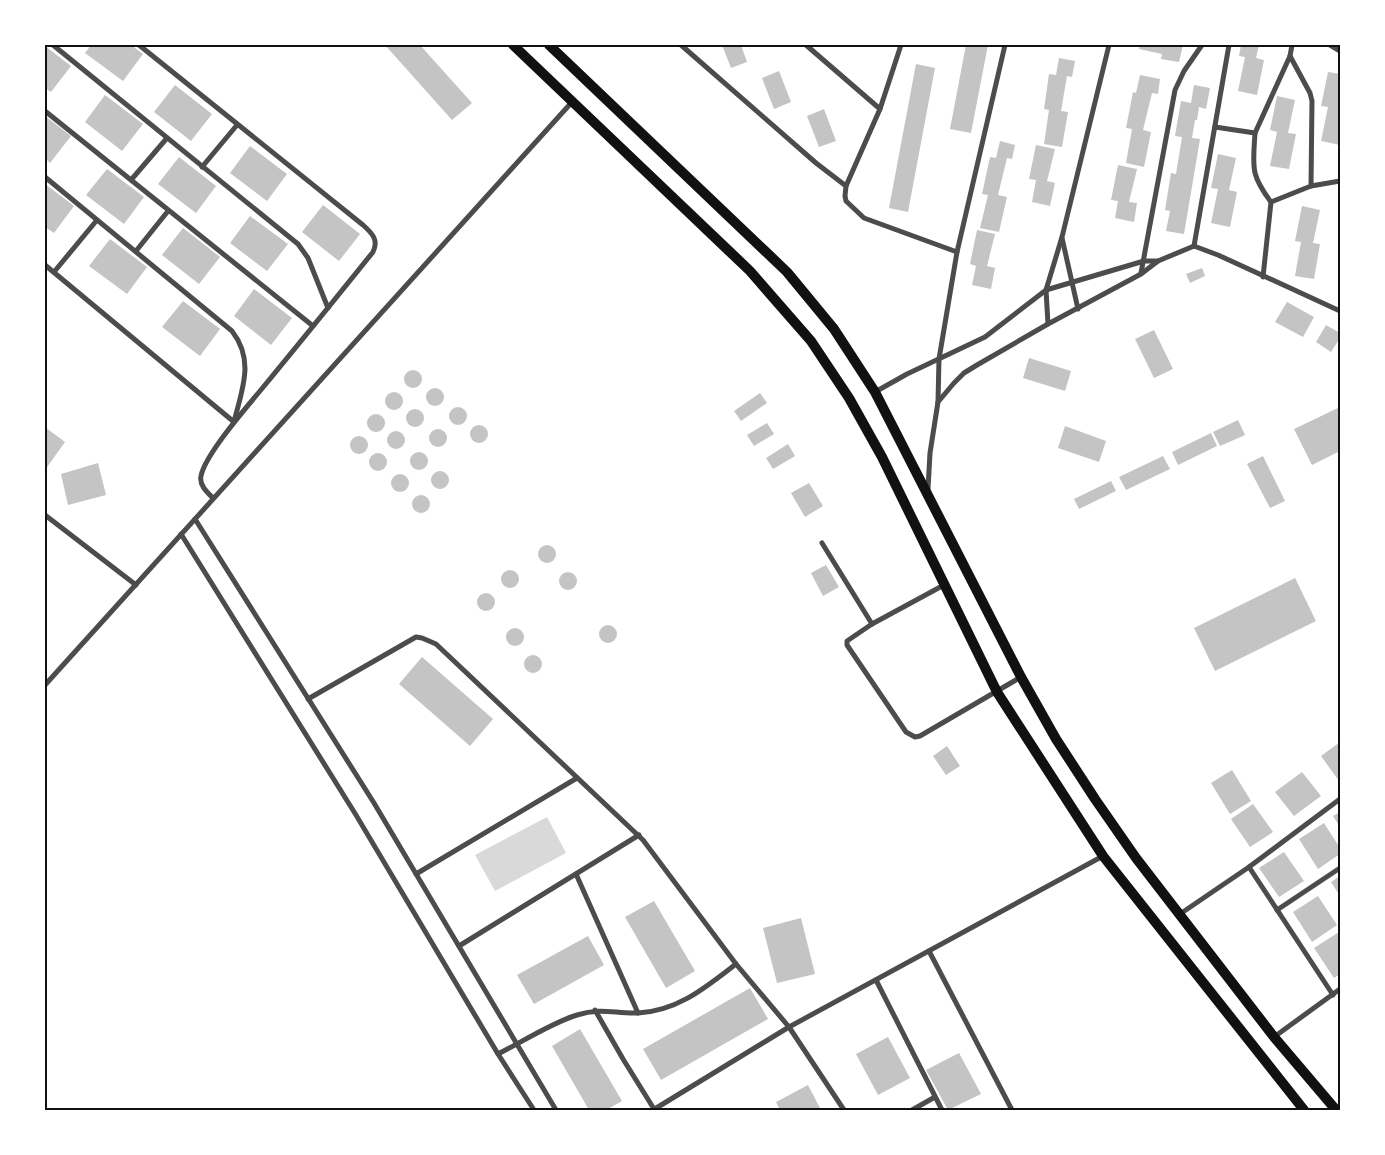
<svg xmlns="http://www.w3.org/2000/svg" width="1385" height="1155" viewBox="0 0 1385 1155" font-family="'Sofia Sans Condensed',sans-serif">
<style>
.water{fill:#d9d9d9}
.building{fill:#c4c4c4}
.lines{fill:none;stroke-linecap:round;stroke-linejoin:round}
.minor{stroke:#4c4c4c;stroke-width:5}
.primary{stroke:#111;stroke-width:10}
.neatline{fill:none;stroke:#111;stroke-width:2}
</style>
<rect width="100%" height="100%" fill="#fff"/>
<path class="water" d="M 547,817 L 566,853 L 495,891 L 475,855 Z"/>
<g class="building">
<path d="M 91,45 L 131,45 L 143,54 L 123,81 L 85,53 Z"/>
<path d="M 385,45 L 420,45 L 472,103 L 452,120 Z"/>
<path d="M 722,45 L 741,45 L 747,62 L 731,68 Z"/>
<path d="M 966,45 L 988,45 L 971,133 L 950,129 Z"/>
<path d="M 1140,45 L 1183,45 L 1179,62 L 1161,59 L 1162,54 L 1139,49 Z"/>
<path d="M 1241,45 L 1259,45 L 1256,58 L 1264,60 L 1257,95 L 1238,91 L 1245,57 L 1239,56 Z"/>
<path d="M 45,46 L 71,66 L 51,92 L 45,88 Z"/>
<path d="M 1059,58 L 1075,61 L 1072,77 L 1067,76 L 1061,111 L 1068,112 L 1062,147 L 1044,144 L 1049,110 L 1044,109 L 1049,74 L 1056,75 Z"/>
<path d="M 916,64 L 935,68 L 908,212 L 889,208 Z"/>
<path d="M 779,71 L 791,102 L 774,109 L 762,78 Z"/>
<path d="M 1328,72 L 1340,74 L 1340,145 L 1321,141 L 1328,107 L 1321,106 Z"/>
<path d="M 1140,75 L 1160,79 L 1158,94 L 1152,93 L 1143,130 L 1151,132 L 1144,167 L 1126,163 L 1132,129 L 1126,128 L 1133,92 L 1136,93 Z"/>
<path d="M 175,85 L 212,114 L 191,141 L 154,112 Z"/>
<path d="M 1194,85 L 1210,88 L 1206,109 L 1199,107 L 1197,120 L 1195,120 L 1192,138 L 1200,139 L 1184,234 L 1166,231 L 1170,211 L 1165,210 L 1171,173 L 1176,174 L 1182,137 L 1175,136 L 1181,101 L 1191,103 Z"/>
<path d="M 105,95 L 143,124 L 122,151 L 85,122 Z"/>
<path d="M 1277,96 L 1295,100 L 1288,133 L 1296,134 L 1289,169 L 1270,166 L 1277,132 L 1270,130 Z"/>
<path d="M 824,109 L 836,141 L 819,147 L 807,116 Z"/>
<path d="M 45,116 L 71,136 L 50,163 L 45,158 Z"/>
<path d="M 1000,141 L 1015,145 L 1012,159 L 1007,158 L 998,195 L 1007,197 L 999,232 L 980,228 L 988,195 L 982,194 L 990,157 L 996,158 Z"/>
<path d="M 1036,145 L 1055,149 L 1047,181 L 1055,183 L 1050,206 L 1032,202 L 1036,180 L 1029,179 Z"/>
<path d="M 250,146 L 287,174 L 267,201 L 230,173 Z"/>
<path d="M 1218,154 L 1236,158 L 1229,190 L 1237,192 L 1230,227 L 1211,223 L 1218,189 L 1211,188 Z"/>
<path d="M 179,157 L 216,186 L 196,213 L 158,184 Z"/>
<path d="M 1118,165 L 1137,169 L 1129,202 L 1137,203 L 1134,222 L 1115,218 L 1118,201 L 1111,200 Z"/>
<path d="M 107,169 L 144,197 L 124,224 L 86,195 Z"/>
<path d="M 45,184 L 74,206 L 54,233 L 45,227 Z"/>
<path d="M 323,205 L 360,234 L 339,261 L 302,232 Z"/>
<path d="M 1302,206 L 1320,210 L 1313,243 L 1320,244 L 1314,279 L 1295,276 L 1301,242 L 1295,241 Z"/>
<path d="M 250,216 L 288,244 L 267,271 L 230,243 Z"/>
<path d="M 183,228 L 220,257 L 199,284 L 162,255 Z"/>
<path d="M 977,230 L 995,234 L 987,266 L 995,268 L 991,289 L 972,285 L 976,266 L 970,264 Z"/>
<path d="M 110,239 L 147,267 L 127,294 L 89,266 Z"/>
<path d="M 1202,268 L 1205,276 L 1190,283 L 1186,274 Z"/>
<path d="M 254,289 L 292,318 L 271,345 L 234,316 Z"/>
<path d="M 183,301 L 220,329 L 200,356 L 162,327 Z"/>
<path d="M 1287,302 L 1314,317 L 1303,337 L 1275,322 Z"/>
<path d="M 1326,325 L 1340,333 L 1340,338 L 1331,352 L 1316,342 Z"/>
<path d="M 1154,330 L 1173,369 L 1154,378 L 1135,339 Z"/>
<path d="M 1029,358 L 1071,371 L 1065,391 L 1023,378 Z"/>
<circle cx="413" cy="379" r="9"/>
<circle cx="435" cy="397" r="9"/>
<circle cx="394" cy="401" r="9"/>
<path d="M 760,393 L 767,403 L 741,421 L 734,411 Z"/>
<circle cx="458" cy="416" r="9"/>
<path d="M 1340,407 L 1340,451 L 1312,465 L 1294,429 Z"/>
<circle cx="415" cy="418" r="9"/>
<circle cx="376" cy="423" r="9"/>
<path d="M 1238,420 L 1245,435 L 1220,446 L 1213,432 Z"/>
<path d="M 767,423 L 774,434 L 754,446 L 747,435 Z"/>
<circle cx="479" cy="434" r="9"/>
<path d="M 1065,426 L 1106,441 L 1099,462 L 1058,448 Z"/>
<path d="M 45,427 L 65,442 L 45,470 Z"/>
<circle cx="438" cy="438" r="9"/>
<circle cx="396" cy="440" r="9"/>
<path d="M 1211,433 L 1217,446 L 1178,465 L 1172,452 Z"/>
<circle cx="359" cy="445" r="9"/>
<path d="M 788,444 L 795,456 L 773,469 L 766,458 Z"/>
<circle cx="419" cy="461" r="9"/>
<circle cx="378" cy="462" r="9"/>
<path d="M 1163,456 L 1170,469 L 1126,490 L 1119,477 Z"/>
<path d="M 1263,456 L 1285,501 L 1270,508 L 1247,464 Z"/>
<path d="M 98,463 L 106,495 L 68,505 L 61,474 Z"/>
<circle cx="440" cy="480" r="9"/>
<circle cx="400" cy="483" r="9"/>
<path d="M 1111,481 L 1116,491 L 1079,509 L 1074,499 Z"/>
<path d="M 809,483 L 823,506 L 805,517 L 791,493 Z"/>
<circle cx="421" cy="504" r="9"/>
<circle cx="547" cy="554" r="9"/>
<path d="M 826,565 L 839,587 L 823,596 L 811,573 Z"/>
<circle cx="510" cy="579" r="9"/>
<circle cx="568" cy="581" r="9"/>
<path d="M 1295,578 L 1316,621 L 1215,671 L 1194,628 Z"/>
<circle cx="486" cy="602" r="9"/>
<circle cx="608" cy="634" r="9"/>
<circle cx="515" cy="637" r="9"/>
<circle cx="533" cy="664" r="9"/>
<path d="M 422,657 L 493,719 L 470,746 L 399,684 Z"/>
<path d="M 1340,742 L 1340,780 L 1339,781 L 1321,756 Z"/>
<path d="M 947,746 L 960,766 L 946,775 L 933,756 Z"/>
<path d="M 1232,770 L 1251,801 L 1230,814 L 1211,783 Z"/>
<path d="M 1302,772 L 1321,796 L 1294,816 L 1275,792 Z"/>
<path d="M 1253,804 L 1273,832 L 1250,847 L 1231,819 Z"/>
<path d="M 1340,812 L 1340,827 L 1333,816 Z"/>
<path d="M 1324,823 L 1340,848 L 1340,854 L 1318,869 L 1299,839 Z"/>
<path d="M 1284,852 L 1304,881 L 1279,897 L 1259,868 Z"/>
<path d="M 1340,876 L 1340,896 L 1331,882 Z"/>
<path d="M 1318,896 L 1337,925 L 1312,942 L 1293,912 Z"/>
<path d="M 654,901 L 695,971 L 666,988 L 625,917 Z"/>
<path d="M 801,918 L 815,974 L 777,983 L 763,928 Z"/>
<path d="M 1339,932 L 1340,974 L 1334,978 L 1314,948 Z"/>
<path d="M 588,936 L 604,965 L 534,1004 L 517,975 Z"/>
<path d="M 750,988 L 768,1019 L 661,1080 L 643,1049 Z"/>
<path d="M 580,1029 L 622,1101 L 606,1110 L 589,1110 L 552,1046 Z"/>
<path d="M 888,1037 L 910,1078 L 878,1095 L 856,1054 Z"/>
<path d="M 959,1053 L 981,1094 L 948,1110 L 926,1070 Z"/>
<path d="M 808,1085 L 821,1110 L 780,1110 L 776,1102 Z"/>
</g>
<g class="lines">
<g class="minor">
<path d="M 53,45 L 298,244 L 308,258 L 328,308"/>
<path d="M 139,45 L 363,225 C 372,233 379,240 373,252 C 336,298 298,345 260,391 C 245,409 205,455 201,476 C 199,485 207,492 213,498"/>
<path d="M 681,45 L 816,163 L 846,186"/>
<path d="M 806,45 L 880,109 L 846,186 L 845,196 L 846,201 L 864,218 L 957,252"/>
<path d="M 1330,45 L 1340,51"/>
<path d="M 880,109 L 901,45"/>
<path d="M 45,111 L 313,326"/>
<path d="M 1215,127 L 1255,133 C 1253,167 1250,174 1271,202"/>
<path d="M 1255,133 L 1290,56"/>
<path d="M 202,167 L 237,125"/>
<path d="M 45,177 L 232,331 C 255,361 242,389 234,422 L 45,265"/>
<path d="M 131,180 L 167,138"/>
<path d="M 1311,186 L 1340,181"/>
<path d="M 1062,238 L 1078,309"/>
<path d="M 1194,246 L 1229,45"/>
<path d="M 136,251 L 168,211"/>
<path d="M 54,272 L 97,220"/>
<path d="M 1141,273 L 1175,90 L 1184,71 L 1202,45"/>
<path d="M 1263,277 L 1271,202 L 1311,186 L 1312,101 L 1310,93 L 1290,56 L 1292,45"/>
<path d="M 1048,324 L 1046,290 L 1062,237 L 1109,45"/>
<path d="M 875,392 L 907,374 L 985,337 L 1046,290 L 1144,261 L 1158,261"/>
<path d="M 938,402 L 954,383 L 964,373 L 977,365 L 1048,324 L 1141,274 L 1158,261 L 1194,246 L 1218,255 L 1340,311"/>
<path d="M 928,489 L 930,453 L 938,402 L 939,359 L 957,252 L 1005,45"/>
<path d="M 45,515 L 136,585"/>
<path d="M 195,519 L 374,803 L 556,1110"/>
<path d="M 181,534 L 356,815 L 498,1054 L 534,1110"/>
<path d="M 822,543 L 872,624"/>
<path d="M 944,585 L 872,624 L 847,641 L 847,645 L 906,732 L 915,737 L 920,736 L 1021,677"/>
<path d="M 45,685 L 572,102"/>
<path d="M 308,699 L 416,637 L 422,638 L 436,644 L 643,840 L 736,964"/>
<path d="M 1249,867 L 1333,995"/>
<path d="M 416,874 L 577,778"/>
<path d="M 576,874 L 638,1013"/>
<path d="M 1277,910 L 1340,868"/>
<path d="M 1180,914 L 1249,867 L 1340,799"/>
<path d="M 459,946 L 639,835"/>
<path d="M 929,951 L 1012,1110"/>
<path d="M 876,980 L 942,1110"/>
<path d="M 595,1010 L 623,1059 L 654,1109"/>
<path d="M 1274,1037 L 1340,989"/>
<path d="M 498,1054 C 522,1042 553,1022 577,1015 C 602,1007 615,1014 638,1013 C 678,1011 706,987 736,964 L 789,1027 L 844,1110"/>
<path d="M 653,1110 L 789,1027 L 1103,856"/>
<path d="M 912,1110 L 935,1097"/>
</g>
<g class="primary">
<path d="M 513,45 L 750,271 L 811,341 L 849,398 L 882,457 L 997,692 L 1103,856 L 1304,1110"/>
<path d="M 549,45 L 787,272 L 834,329 L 875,392 L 1021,677 L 1056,739 L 1095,799 L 1136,858 L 1274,1037 L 1336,1110"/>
</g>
</g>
<rect width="1385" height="1155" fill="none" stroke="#ffffff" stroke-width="92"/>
<rect x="46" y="46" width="1293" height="1063" class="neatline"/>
</svg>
